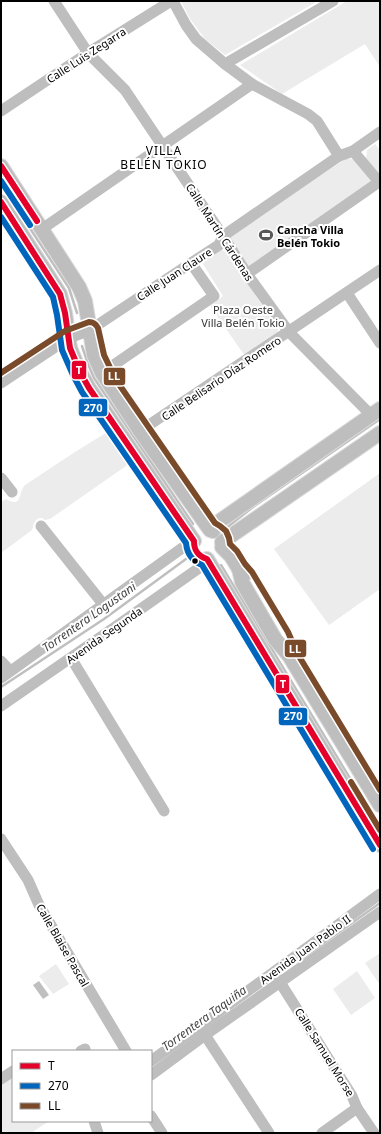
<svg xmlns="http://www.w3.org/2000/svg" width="381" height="1134" viewBox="0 0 381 1134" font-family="'Noto Sans',sans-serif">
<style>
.green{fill:#ececec}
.water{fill:#bfbfbf}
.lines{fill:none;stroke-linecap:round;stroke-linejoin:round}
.stream{stroke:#bfbfbf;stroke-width:2.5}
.major-casing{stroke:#dbdbdb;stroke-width:16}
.minor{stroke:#bebebe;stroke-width:11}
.major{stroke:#bebebe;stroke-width:14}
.bus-1-casing{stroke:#fff;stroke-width:9}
.bus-2-casing{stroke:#fff;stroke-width:9}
.bus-3-casing{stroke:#fff;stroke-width:9}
.bus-1{stroke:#e4002b;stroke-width:6}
.bus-2{stroke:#0065bd;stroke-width:6}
.bus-3{stroke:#7a4b2a;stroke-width:6}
.bus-dot{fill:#000;stroke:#fff;stroke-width:1.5}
.labels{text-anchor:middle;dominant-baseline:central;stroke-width:4;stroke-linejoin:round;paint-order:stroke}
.street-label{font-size:11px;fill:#000;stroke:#fff}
.poi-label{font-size:11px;font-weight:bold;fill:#000;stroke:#fff;text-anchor:start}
.park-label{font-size:11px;fill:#333;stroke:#fff}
.neighbourhood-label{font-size:12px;letter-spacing:1px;fill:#000;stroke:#fff}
.water-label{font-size:12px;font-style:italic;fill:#444;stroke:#fff}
.line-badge{stroke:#fff;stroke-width:1.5}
.badge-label{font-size:11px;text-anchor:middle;font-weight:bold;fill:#fff}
</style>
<rect width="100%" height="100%" fill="#fff"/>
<g class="green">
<path d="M 181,1 L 318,1 L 225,55 L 205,39 L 190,19 Z"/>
<path d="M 347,1 L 380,1 L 380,67 L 365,44 L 282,94 L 240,65 Z"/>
<path d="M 375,144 L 380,150 L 380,176 L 366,160 L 367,150 Z"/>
<path d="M 347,158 L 355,160 L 371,179 L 371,182 L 249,267 L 247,266 L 230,237 L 232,233 Z"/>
<path d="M 221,250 L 225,251 L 278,328 L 278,333 L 245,356 L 210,306 L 223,296 L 203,264 L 204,261 Z"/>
<path d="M 109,431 L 115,445 L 122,455 L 125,456 L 128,459 L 129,463 L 126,466 L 50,519 L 45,520 L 42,518 L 39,518 L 36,520 L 34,523 L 32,530 L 1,553 L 1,502 L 6,499 C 23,509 18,492 25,485 L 75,452 Z"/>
<path d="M 380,473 L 380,589 L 329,625 L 274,549 Z"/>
<path d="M 380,953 L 380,985 L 365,963 Z"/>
<path d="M 56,964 L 69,984 L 53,994 L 39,976 Z"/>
<path d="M 357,971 L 375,998 L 351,1015 L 333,989 Z"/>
<path d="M 13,1077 L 13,1121 L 49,1121 L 31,1133 L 1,1133 L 1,1085 Z"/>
</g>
<path class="water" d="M 39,981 L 49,995 L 43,999 L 33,985 Z"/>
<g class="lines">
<g class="stream">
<path d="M 1,184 L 69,288 L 77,313"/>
<path d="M 82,346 L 88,364 L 94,378 L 193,524"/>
<path d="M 225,529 L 253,507 L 380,419"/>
<path d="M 221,565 L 380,828"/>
<path d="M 1,687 L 104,619 L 186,559"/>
<path d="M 300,960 L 380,903"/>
</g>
<defs>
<g id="major">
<path d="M 1,166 L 79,287 L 85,301 L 94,355 L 102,373 L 140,431 L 210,530"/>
<path d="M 1,202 L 60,294 L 65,313 L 70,348 L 80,372 L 89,388 L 194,541"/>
<path d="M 213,531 L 217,523 L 380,409"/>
<path d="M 222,542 L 380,433"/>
<path d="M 222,547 L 231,556 L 239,569 L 244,575"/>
<path d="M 207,559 L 380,845"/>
<path d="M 239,569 L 242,582 L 275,639 L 290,657 L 380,805"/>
</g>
</defs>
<use href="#major" class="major-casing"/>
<g class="minor">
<path d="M 54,1 L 88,53 L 125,90 L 223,236 L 247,274 L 289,332 L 371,415"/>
<path d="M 173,1 L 186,25 L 196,39 L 225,64 L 252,84 L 308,114 L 317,121 L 339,156"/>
<path d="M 225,64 L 333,1"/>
<path d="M 1,111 L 88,53 L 171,1"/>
<path d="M 353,151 L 380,183"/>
<path d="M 42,229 L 252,84"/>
<path d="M 247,274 L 379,182"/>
<path d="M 347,293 L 380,343"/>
<path d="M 102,373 L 214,296 L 191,263"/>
<path d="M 1,383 L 69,338 L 90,330 L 191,263 L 219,245 L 223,236 L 339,156 L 353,151 L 380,132"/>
<path d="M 140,431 L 380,270"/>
<path d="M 1,478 L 12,492"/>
<path d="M 41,526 L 103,604"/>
<path d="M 71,658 L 164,811"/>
<path d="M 1,661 L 10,671"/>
<path d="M 1,678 L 185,546 L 193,544"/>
<path d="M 1,706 L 118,625 L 199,568 L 202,558"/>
<path d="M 1,839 L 28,880 L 39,905 L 126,1051"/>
<path d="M 276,976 L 352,1096 L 357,1108 L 374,1133"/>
<path d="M 205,1035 L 269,1133"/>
<path d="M 81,1051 L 85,1049"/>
<path d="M 151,1061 L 274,972 L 380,894"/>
<path d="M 151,1075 L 205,1035 L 380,912"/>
<path d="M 1,1079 L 13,1071"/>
<path d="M 151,1116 L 162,1133"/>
<path d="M 94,1121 L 98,1133"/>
<path d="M 322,1133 L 357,1108"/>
</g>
<use href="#major" class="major"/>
<defs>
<g id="bus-1">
<path d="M 1,166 L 37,221"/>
<path d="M 1,202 L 60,294 L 65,313 L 70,348 L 80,372 L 89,388 L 194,541 C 194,551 198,556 207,559 L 380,845"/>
</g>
<g id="bus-2">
<path d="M 1,181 L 30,225"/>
<path d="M 1,217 L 53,297 L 57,315 L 62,350 L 73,375 L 82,392 L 186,543 C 187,554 192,561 202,565 L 373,849"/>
</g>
<g id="bus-3">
<path d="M 1,373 L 65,331 L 89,322 C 93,322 96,324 98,328 L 104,355 L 116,380 L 215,523 L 220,526 L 226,531 L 229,538 L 230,544 L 237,551 L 245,564 L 252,572 L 288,632 L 297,653 L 380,790"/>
<path d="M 351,782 L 380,830"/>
</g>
</defs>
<use href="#bus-1" class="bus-1-casing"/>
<use href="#bus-2" class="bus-2-casing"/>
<use href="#bus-3" class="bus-3-casing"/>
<use href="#bus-1" class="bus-1"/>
<use href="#bus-2" class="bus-2"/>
<use href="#bus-3" class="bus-3"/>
</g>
<defs>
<symbol id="stadium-bare" viewBox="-9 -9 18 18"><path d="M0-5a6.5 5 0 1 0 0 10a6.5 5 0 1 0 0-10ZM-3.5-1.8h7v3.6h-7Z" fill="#595959" stroke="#fff" stroke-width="2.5" paint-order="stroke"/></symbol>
</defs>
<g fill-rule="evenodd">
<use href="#stadium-bare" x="256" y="225" width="20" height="20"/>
</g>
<circle class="bus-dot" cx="195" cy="561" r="3.5"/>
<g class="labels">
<g class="street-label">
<text transform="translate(86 55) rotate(-33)">Calle Luis Zegarra</text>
<text transform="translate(220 232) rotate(57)">Calle Martín Cárdenas</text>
<text transform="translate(174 274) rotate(-33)">Calle Juan Claure</text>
<text transform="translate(221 378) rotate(-34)">Calle Belisario Díaz Romero</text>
<text transform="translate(104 635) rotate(-35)">Avenida Segunda</text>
<text transform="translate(63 945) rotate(60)">Calle Blaise Pascal</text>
<text transform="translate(305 949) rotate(-36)">Avenida Juan Pablo II</text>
<text transform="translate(325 1052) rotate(58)">Calle Samuel Morse</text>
</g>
<g class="poi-label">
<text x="277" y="229">Cancha Villa<tspan x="277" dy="13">Belén Tokio</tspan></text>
</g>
<g class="park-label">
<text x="243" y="309">Plaza Oeste<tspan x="243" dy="13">Villa Belén Tokio</tspan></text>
</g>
<g class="neighbourhood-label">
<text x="164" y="150">VILLA<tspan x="164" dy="14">BELÉN TOKIO</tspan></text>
</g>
<g class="water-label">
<text transform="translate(89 617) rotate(-35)">Torrentera Logustani</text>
<text transform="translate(204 1018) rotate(-36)">Torrentera Taquiña</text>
</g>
</g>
<g class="line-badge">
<rect x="71" y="360" width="16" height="20" rx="4" fill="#e4002b"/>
<rect x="103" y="367" width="23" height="19" rx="4" fill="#7a4b2a"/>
<rect x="78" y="398" width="30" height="19" rx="4" fill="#0065bd"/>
<rect x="284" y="639" width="23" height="19" rx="4" fill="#7a4b2a"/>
<rect x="275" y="674" width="15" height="20" rx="4" fill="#e4002b"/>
<rect x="278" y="707" width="30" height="19" rx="4" fill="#0065bd"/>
</g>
<g class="badge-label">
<text x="79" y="374">T</text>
<text x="114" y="380">LL</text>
<text x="93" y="412">270</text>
<text x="295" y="653">LL</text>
<text x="283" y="688">T</text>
<text x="293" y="720">270</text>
</g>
<rect width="381" height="1134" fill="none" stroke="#000000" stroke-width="4"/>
<rect x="12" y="1050" width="140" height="72" fill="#ffffff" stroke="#999999"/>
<rect x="20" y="1063" width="20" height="6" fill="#e4002b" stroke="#999999"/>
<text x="48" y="1070" font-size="12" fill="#000000">T</text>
<rect x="20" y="1083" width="20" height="6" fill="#0065bd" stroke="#999999"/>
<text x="48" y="1090" font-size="12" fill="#000000">270</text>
<rect x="20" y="1103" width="20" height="6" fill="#7a4b2a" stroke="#999999"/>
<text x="48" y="1110" font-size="12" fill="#000000">LL</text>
</svg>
